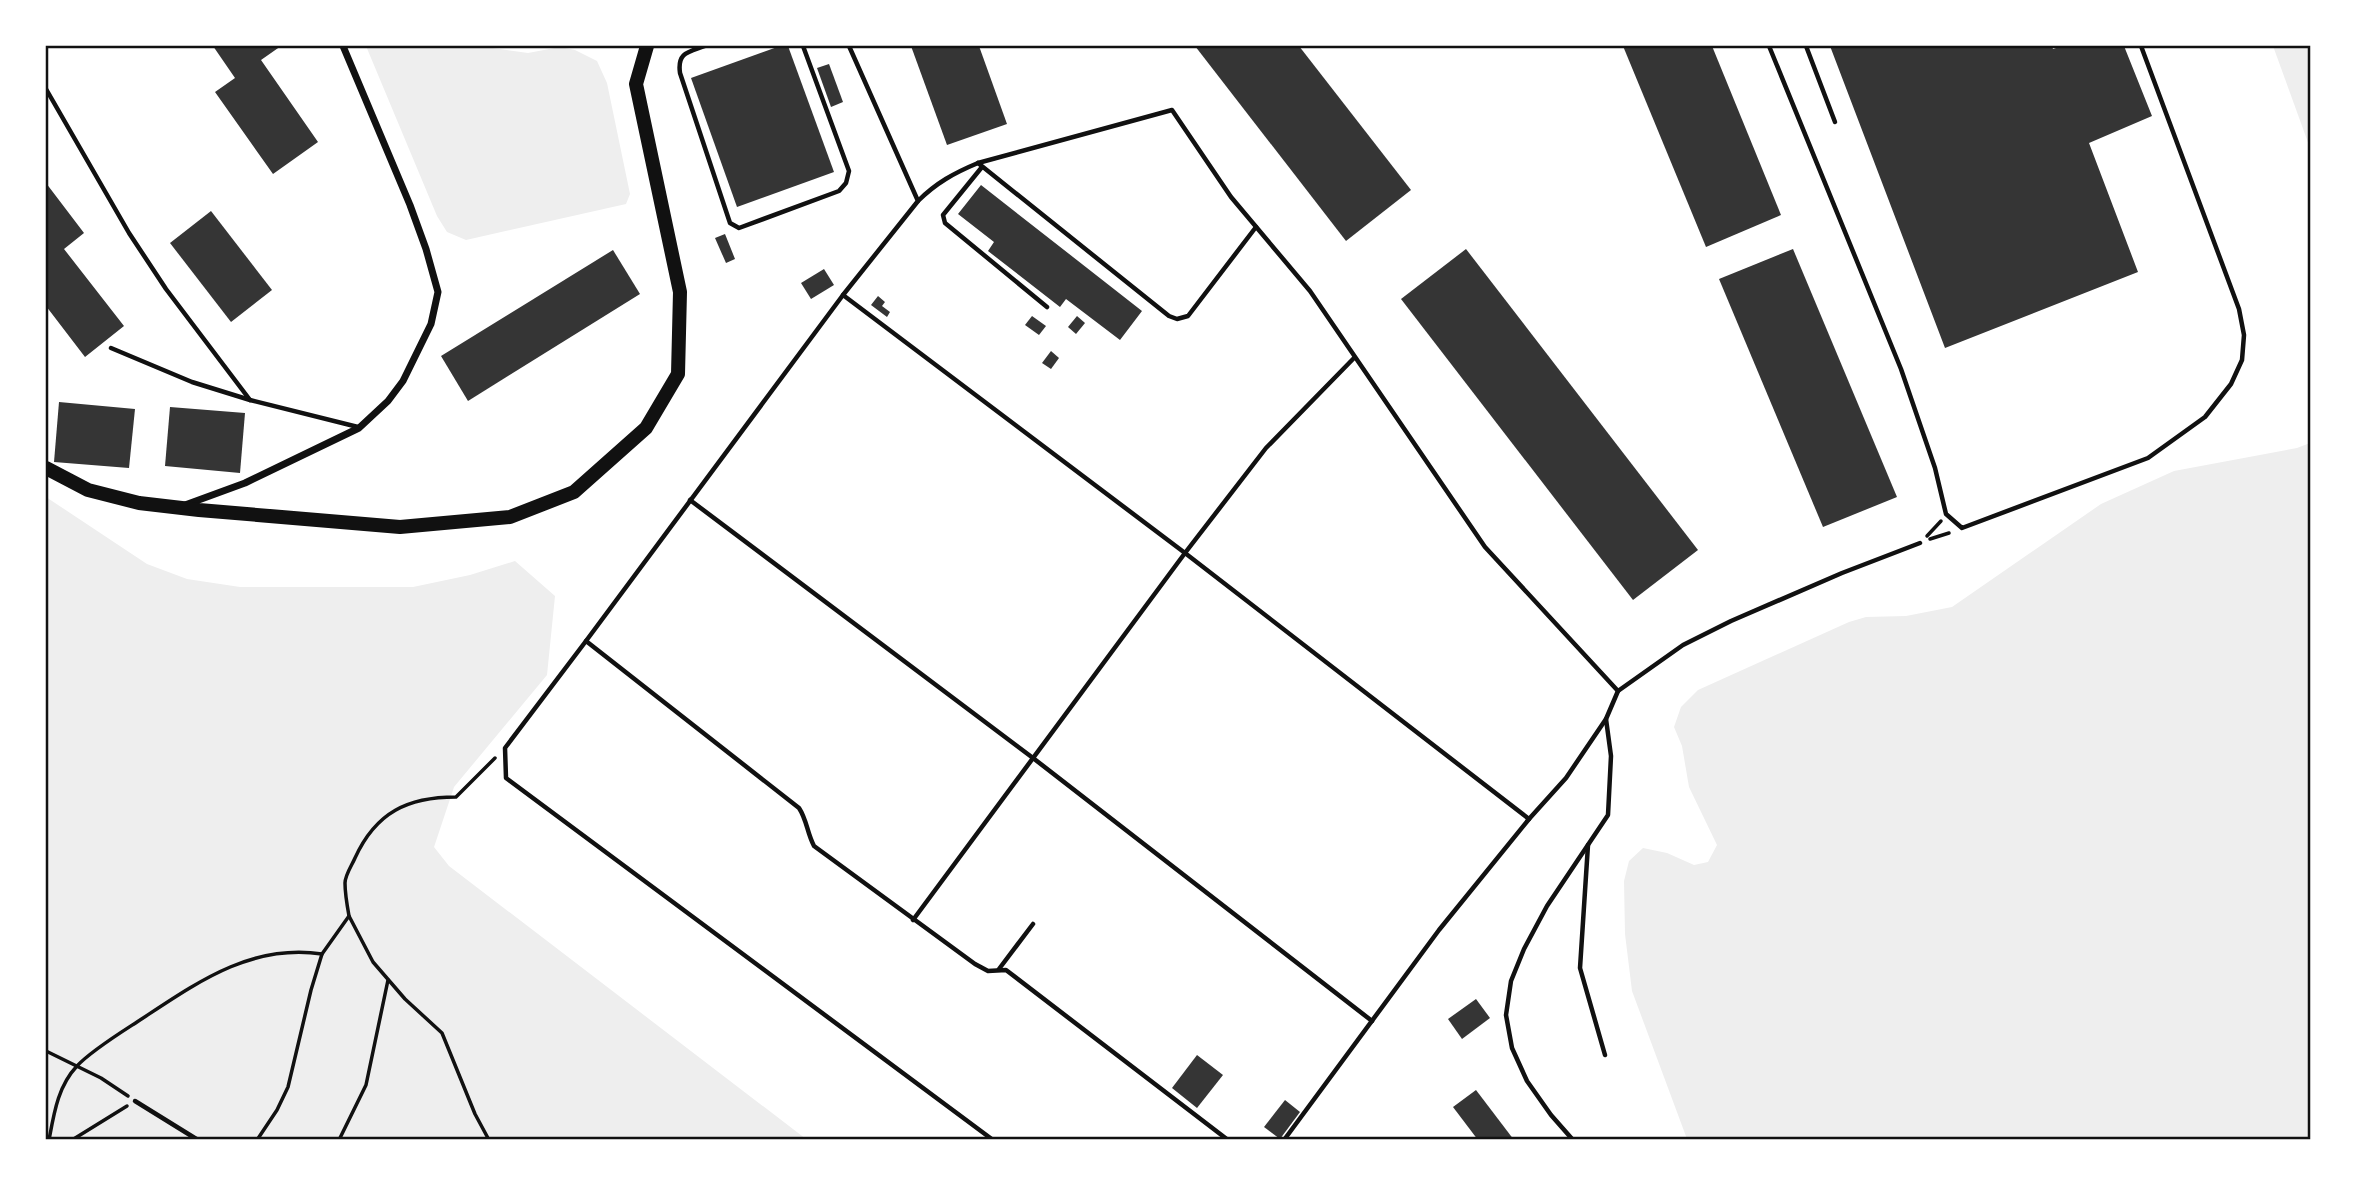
<svg xmlns="http://www.w3.org/2000/svg" width="2356" height="1185" viewBox="0 0 2356 1185" font-family="Arial,sans-serif">
<style>
.green{fill:#eee}
.building{fill:#353535}
.lines{fill:none;stroke-linecap:round;stroke-linejoin:round}
.path{stroke:#111;stroke-width:3.5}
.service{stroke:#111;stroke-width:4.5}
.minor{stroke:#111;stroke-width:7}
.secondary{stroke:#111;stroke-width:14}
.neatline{fill:none;stroke:#111;stroke-width:2.5}
</style>
<rect width="100%" height="100%" fill="#fff"/>
<g class="green">
<path d="M 366,46 L 478,46 L 528,53 L 560,47 L 575,50 L 597,61 L 607,83 L 630,194 L 626,204 L 466,240 L 447,232 L 437,216 Z"/>
<path d="M 2273,46 L 2310,46 L 2310,148 Z"/>
<path d="M 2310,443 L 2310,1139 L 1687,1139 L 1632,991 L 1625,934 L 1624,881 L 1629,861 L 1643,848 L 1667,853 L 1694,865 L 1708,862 L 1717,845 L 1689,787 L 1682,746 L 1674,727 L 1681,707 L 1698,690 L 1849,622 L 1866,617 L 1906,616 L 1952,607 L 2101,504 L 2174,471 L 2297,448 Z"/>
<path d="M 46,497 L 147,564 L 187,579 L 240,587 L 413,587 L 470,575 L 515,561 L 555,596 L 547,675 L 454,787 L 434,847 L 449,866 L 806,1139 L 46,1139 Z"/>
</g>
<g class="building">
<path d="M 213,46 L 281,46 L 261,60 L 318,142 L 273,174 L 215,92 L 235,78 Z"/>
<path d="M 780,46 L 788,46 L 834,172 L 737,207 L 691,78 Z"/>
<path d="M 911,46 L 979,46 L 1007,124 L 947,145 Z"/>
<path d="M 1195,46 L 1299,46 L 1411,190 L 1346,241 Z"/>
<path d="M 1623,46 L 1712,46 L 1781,215 L 1706,247 Z"/>
<path d="M 1830,46 L 2052,46 L 2053,49 L 2062,46 L 2124,46 L 2152,116 L 2089,143 L 2138,272 L 1945,348 Z"/>
<path d="M 829,64 L 843,102 L 831,107 L 817,68 Z"/>
<path d="M 46,183 L 84,233 L 64,249 L 124,326 L 85,357 L 46,306 Z"/>
<path d="M 981,185 L 1142,311 L 1120,340 L 1066,299 L 1060,307 L 988,251 L 994,242 L 958,214 Z"/>
<path d="M 211,211 L 272,290 L 231,322 L 170,243 Z"/>
<path d="M 725,234 L 735,259 L 726,263 L 715,238 Z"/>
<path d="M 1466,249 L 1698,550 L 1633,600 L 1401,299 Z"/>
<path d="M 1793,249 L 1897,497 L 1823,527 L 1719,279 Z"/>
<path d="M 613,250 L 640,294 L 468,401 L 441,356 Z"/>
<path d="M 824,269 L 834,285 L 811,299 L 801,283 Z"/>
<path d="M 878,296 L 885,302 L 882,306 L 890,312 L 887,317 L 871,305 Z"/>
<path d="M 1032,316 L 1046,326 L 1039,335 L 1025,325 Z"/>
<path d="M 1077,316 L 1085,323 L 1076,334 L 1068,327 Z"/>
<path d="M 1051,351 L 1059,358 L 1051,369 L 1042,363 Z"/>
<path d="M 59,402 L 135,409 L 129,468 L 54,462 Z"/>
<path d="M 170,407 L 245,413 L 240,473 L 165,466 Z"/>
<path d="M 1476,999 L 1490,1018 L 1462,1039 L 1448,1019 Z"/>
<path d="M 1197,1055 L 1223,1075 L 1197,1108 L 1172,1088 Z"/>
<path d="M 1476,1090 L 1514,1140 L 1478,1140 L 1453,1107 Z"/>
<path d="M 1285,1100 L 1300,1112 L 1280,1139 L 1264,1127 Z"/>
</g>
<g class="lines">
<g class="path">
<path d="M 1927,536 L 1941,521"/>
<path d="M 1930,539 L 1949,533"/>
<path d="M 349,916 L 373,962 L 405,999 L 442,1033 L 475,1114 L 489,1140"/>
<path d="M 46,1051 L 101,1078 L 128,1096"/>
<path d="M 49,1140 C 54,1113 58,1086 77,1066 C 91,1051 120,1033 137,1022 C 195,984 250,943 322,954"/>
<path d="M 72,1140 L 127,1106"/>
<path d="M 257,1140 L 277,1110 L 288,1087 L 311,990 L 322,954 L 349,916 C 347,905 345,894 345,883 C 345,875 352,865 355,858 C 376,812 408,797 456,797 L 495,758"/>
<path d="M 339,1140 L 366,1085 L 388,980"/>
</g>
<g class="service">
<path d="M 705,46 C 689,52 677,52 680,73 L 730,223 L 739,228 L 839,191 L 846,183 L 849,171 L 803,46"/>
<path d="M 849,46 L 918,201 L 843,295 L 586,641 L 799,808 C 807,820 807,833 814,846 L 975,964 L 988,971 L 1006,970 L 1228,1140"/>
<path d="M 1769,46 L 1901,369 L 1935,468 L 1946,514 L 1962,528 L 2148,458 L 2205,417 L 2231,384 L 2242,360 L 2244,335 L 2239,309 L 2141,46"/>
<path d="M 1806,46 L 1835,122"/>
<path d="M 46,89 L 129,233 L 166,289 L 250,400"/>
<path d="M 978,163 L 1169,316 L 1177,319 L 1188,316 L 1256,227"/>
<path d="M 982,167 L 943,215 L 945,223 L 1047,307"/>
<path d="M 918,201 C 936,183 954,173 978,163 L 1172,110 L 1231,197 L 1310,291 L 1485,547 L 1618,691"/>
<path d="M 843,295 L 1185,553 L 1529,819"/>
<path d="M 111,348 L 192,382 L 250,400 L 358,427"/>
<path d="M 690,500 L 1033,758 L 1372,1021"/>
<path d="M 586,641 L 505,748 L 506,778 L 993,1140"/>
<path d="M 1588,845 L 1580,968 L 1605,1055"/>
<path d="M 913,920 L 1185,553 L 1266,448 L 1354,358"/>
<path d="M 999,969 L 1033,924"/>
<path d="M 135,1101 L 198,1140"/>
<path d="M 1284,1140 L 1439,930 L 1529,819 L 1566,778 L 1606,719 L 1618,691 L 1683,645 L 1731,621 L 1842,573 L 1920,543"/>
<path d="M 1573,1140 L 1551,1115 L 1527,1081 L 1512,1048 L 1506,1015 L 1511,981 L 1524,949 L 1547,906 L 1608,815 L 1611,756 L 1606,719"/>
</g>
<path class="minor" d="M 185,505 L 245,483 L 359,428 L 388,401 L 403,381 L 431,324 L 438,292 L 426,249 L 410,205 L 343,46"/>
<path class="secondary" d="M 46,468 L 88,490 L 139,503 L 199,510 L 400,527 L 510,517 L 574,492 L 646,428 L 678,374 L 680,292 L 636,84 L 647,46"/>
</g>
<rect width="2356" height="1185" fill="none" stroke="#ffffff" stroke-width="94"/>
<rect x="47" y="47" width="2262" height="1091" class="neatline"/>
</svg>
